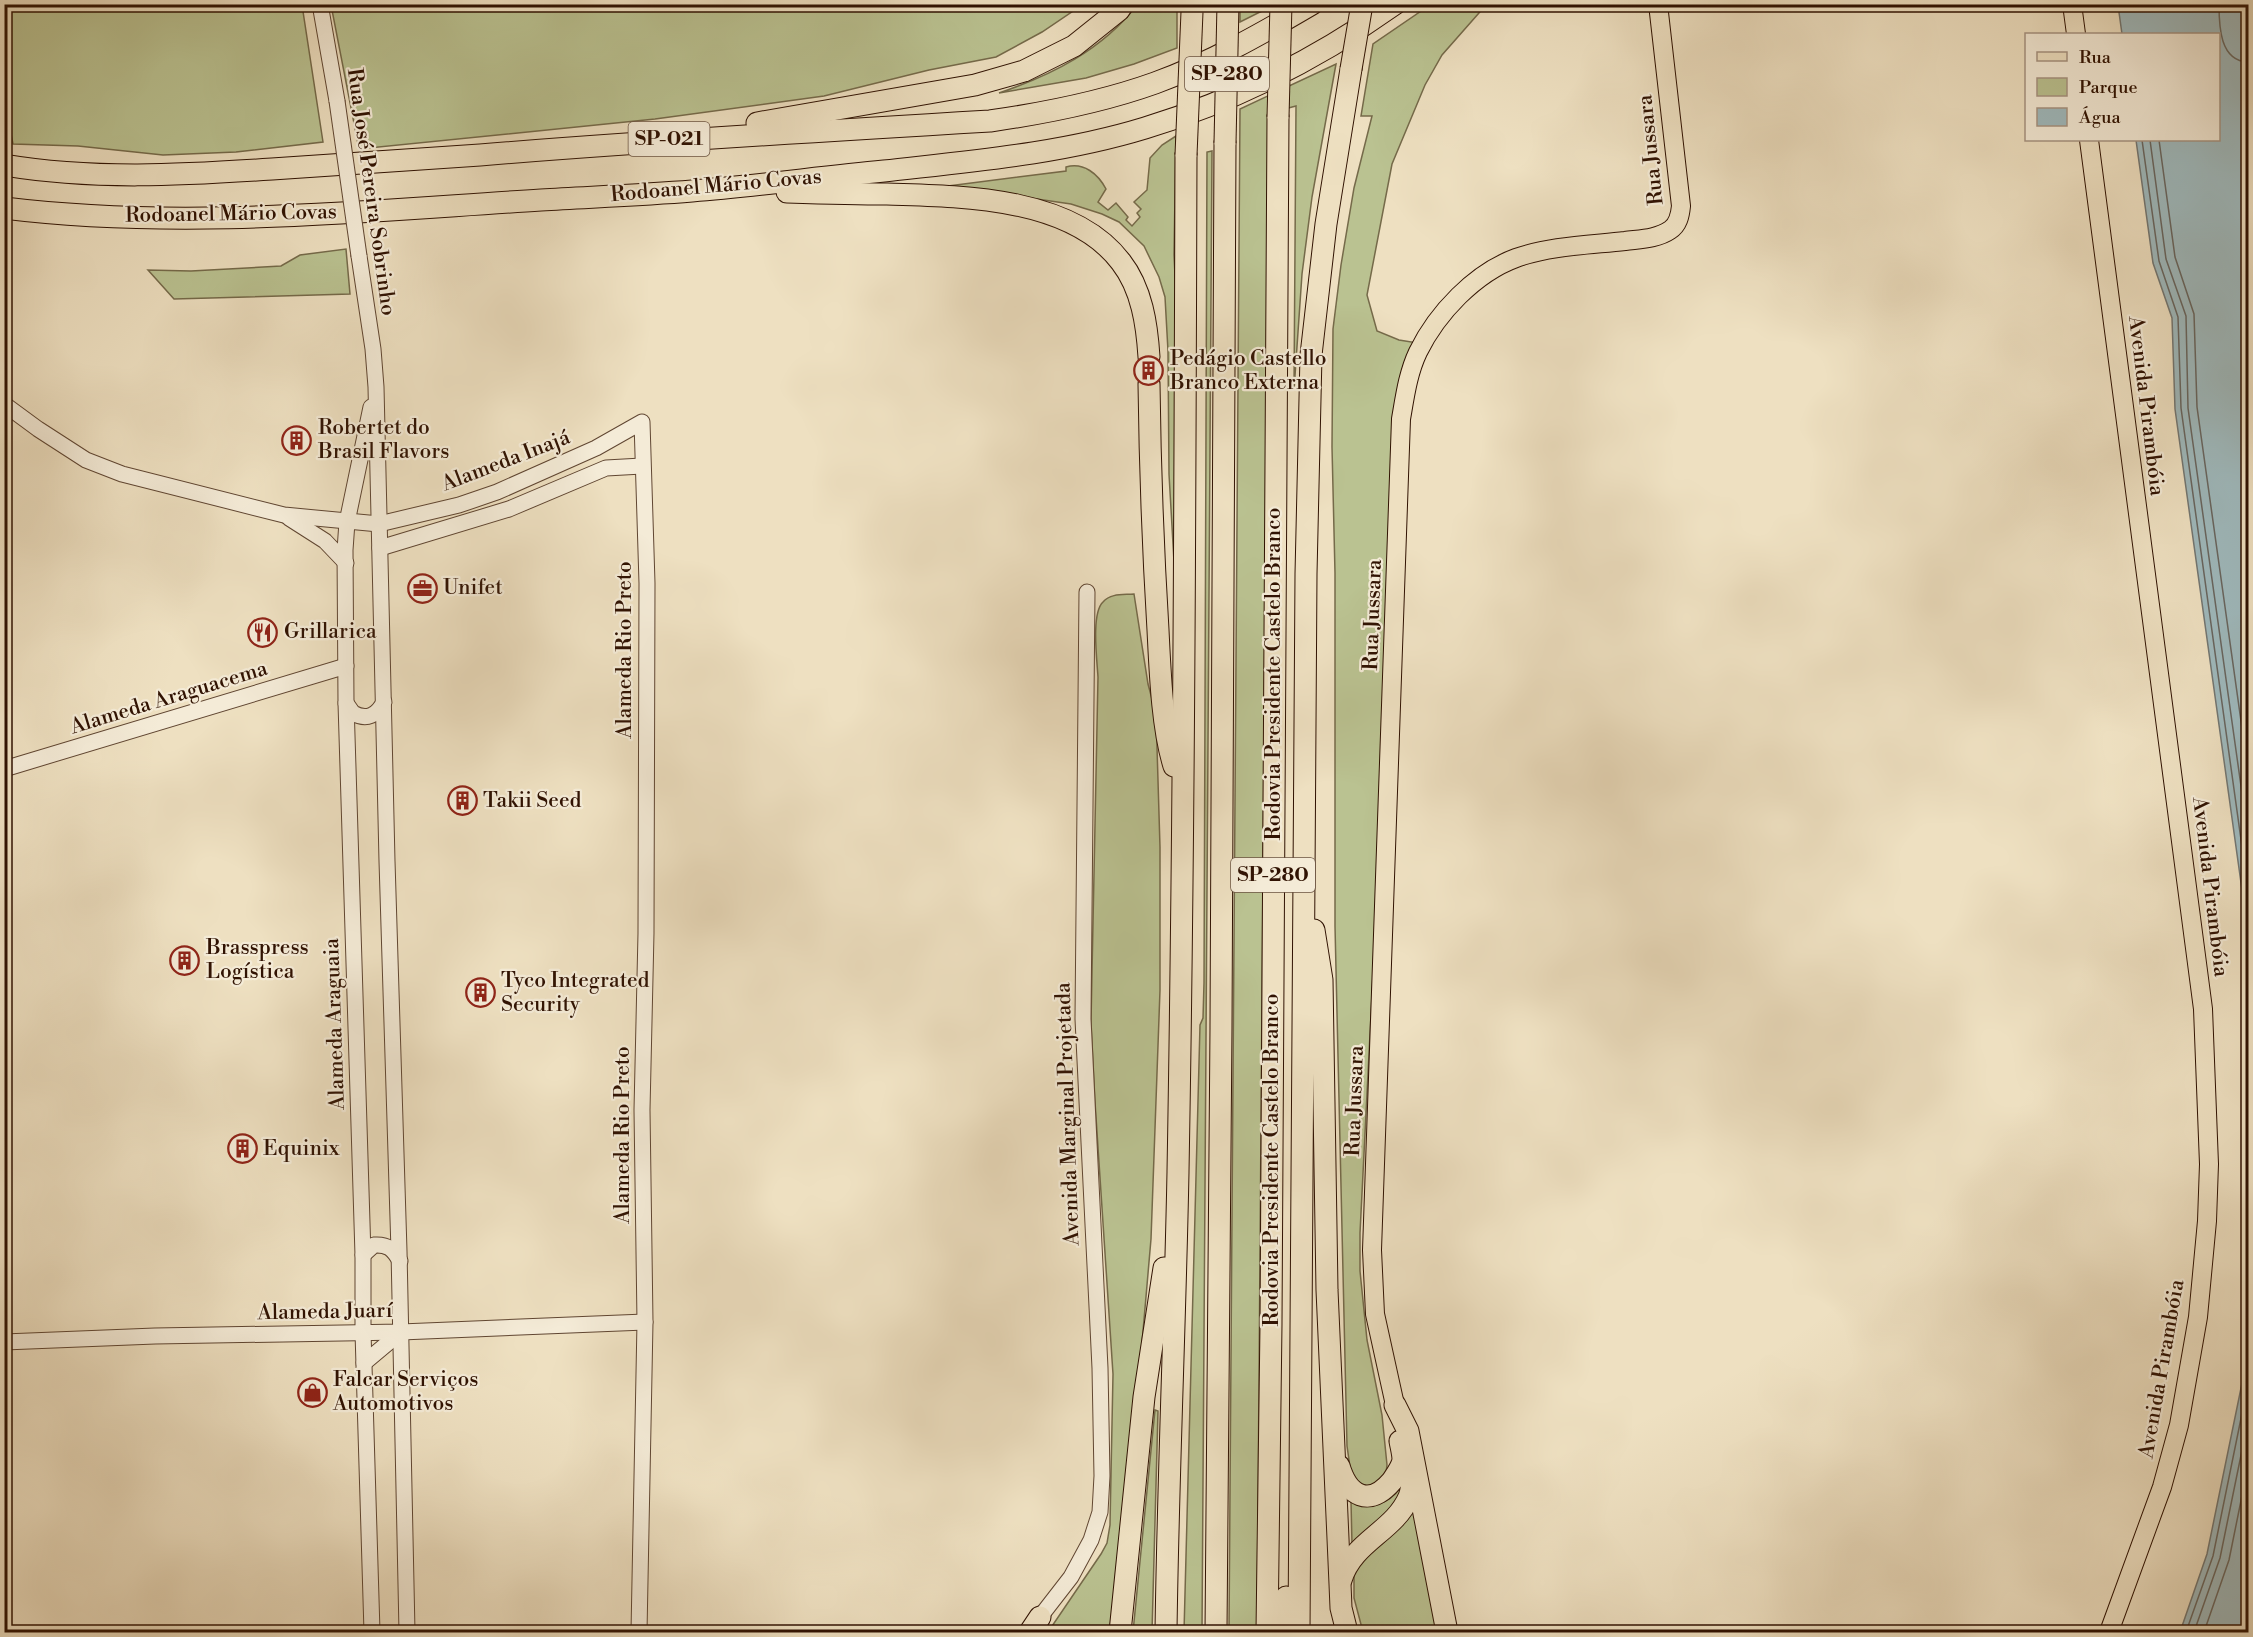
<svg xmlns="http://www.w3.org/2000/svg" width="2253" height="1637" viewBox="0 0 2253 1637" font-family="'Libre Bodoni',serif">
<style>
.green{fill:#bac291;stroke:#756a4a;stroke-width:1.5}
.water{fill:#9fbabe;stroke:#737773;stroke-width:1.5}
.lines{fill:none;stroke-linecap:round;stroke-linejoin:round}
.shore{stroke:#686660;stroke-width:1.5}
.minor-casing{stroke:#604632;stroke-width:17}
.major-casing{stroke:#301202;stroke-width:20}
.highway-casing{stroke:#301202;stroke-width:23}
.minor{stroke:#f4ebd7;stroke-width:15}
.major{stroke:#eee0c1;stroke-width:18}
.highway{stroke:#eee0c1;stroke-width:21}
.minor-bridge-casing{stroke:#604632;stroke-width:17;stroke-linecap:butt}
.highway-bridge-casing{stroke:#301202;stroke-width:23;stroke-linecap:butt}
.minor-bridge{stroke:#f4ebd7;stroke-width:15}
.highway-bridge{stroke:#eee0c1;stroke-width:21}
.labels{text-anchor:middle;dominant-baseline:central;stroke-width:4.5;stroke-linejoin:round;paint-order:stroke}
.shield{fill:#f4ebd7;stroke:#6b5342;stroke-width:1.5}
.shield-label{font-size:20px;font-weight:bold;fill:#301202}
.street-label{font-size:21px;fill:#301202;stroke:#f4ebd7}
.poi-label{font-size:21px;fill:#301202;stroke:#f4ebd7;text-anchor:start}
</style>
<rect width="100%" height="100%" fill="#eee0c1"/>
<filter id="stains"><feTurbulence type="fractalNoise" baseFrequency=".00333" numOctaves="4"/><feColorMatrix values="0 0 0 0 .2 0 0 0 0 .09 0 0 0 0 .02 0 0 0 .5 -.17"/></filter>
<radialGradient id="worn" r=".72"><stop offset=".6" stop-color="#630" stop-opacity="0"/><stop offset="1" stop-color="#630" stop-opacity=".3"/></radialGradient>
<g class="green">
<path d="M 14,4 L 302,5 L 323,142 L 236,152 L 163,155 L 78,146 L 13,144 L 5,105 L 4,7 Z"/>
<path d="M 331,5 L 331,4 L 1082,5 L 1042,32 L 996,57 L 929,70 L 824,96 L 655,119 L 359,149 Z"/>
<path d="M 1137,5 L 1177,5 L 1177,48 L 1134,64 L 1086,78 L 999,93 C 1052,75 1102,50 1137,5 Z"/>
<path d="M 1240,5 L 1270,5 L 1270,7 L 1240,22 Z"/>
<path d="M 1430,5 L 1486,5 L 1442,55 L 1425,85 L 1392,164 L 1367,295 L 1377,331 L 1399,340 L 1418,343 L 1403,378 L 1360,1233 L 1360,1271 L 1367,1340 L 1382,1415 L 1387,1465 L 1386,1473 L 1376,1488 L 1358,1485 L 1350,1467 L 1347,1446 L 1335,926 L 1335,573 L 1332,447 L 1333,329 L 1341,265 L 1354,188 L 1372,116 L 1361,116 L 1373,44 Z"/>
<path d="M 1336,64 L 1312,197 L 1302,274 L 1294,390 L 1296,106 L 1269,113 L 1257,1632 L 1229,1632 L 1240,109 Z"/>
<path d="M 1176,136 L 1174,255 L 1176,295 L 1175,579 L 1169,474 L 1168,351 L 1165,297 L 1159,277 L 1144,246 L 1119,222 L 1102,214 L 1071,204 L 948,186 L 1066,171 L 1066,167 C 1084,162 1098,174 1106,189 L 1098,202 L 1108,210 L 1116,203 L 1128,217 L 1126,220 L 1132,226 L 1140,217 L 1137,213 L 1141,209 L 1134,202 L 1147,190 L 1150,158 L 1162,145 Z"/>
<path d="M 1212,151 L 1202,1632 L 1184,1632 L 1200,1025 L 1203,1018 L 1204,983 L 1207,152 Z"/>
<path d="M 346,249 L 350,294 L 174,299 L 148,270 L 191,271 L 281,266 L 300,255 Z"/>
<path d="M 1134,594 L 1148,684 L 1156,714 L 1160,847 L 1160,990 L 1151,1239 L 1117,1631 L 1117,1632 L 1048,1632 L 1101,1554 L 1107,1543 L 1110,1525 L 1113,1374 L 1095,1102 L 1091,1022 L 1098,677 C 1097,660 1091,613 1103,602 C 1111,593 1123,595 1134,594 Z"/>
<path d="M 1155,1410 L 1158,1411 L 1152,1632 L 1133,1632 Z"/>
<path d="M 1401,1487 L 1405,1489 L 1398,1506 L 1352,1545 L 1351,1501 C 1372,1508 1387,1506 1401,1487 Z"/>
<path d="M 1413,1510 L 1440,1632 L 1363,1632 L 1354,1598 L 1354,1574 L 1361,1559 Z"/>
</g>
<g class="water">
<path d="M 2118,5 L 2241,5 L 2248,61 L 2248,933 L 2175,409 L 2172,318 L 2153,263 L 2136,140 L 2218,140 L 2218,34 L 2122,34 Z"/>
<path d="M 2248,1354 L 2248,1632 L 2180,1632 L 2207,1554 Z"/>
</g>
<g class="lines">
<g class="shore">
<path d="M 2219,4 C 2219,27 2220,61 2248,62"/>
<path d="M 2142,140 L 2159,261 L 2178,317 L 2181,408 L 2248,890"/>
<path d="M 2150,140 L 2166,259 L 2186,316 L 2188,408 L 2248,836"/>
<path d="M 2159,140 L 2175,257 L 2194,314 L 2197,407 L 2248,771"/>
<path d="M 2186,1632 L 2213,1556 L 2248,1384"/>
<path d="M 2194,1632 L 2220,1558 L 2248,1421"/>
<path d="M 2204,1632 L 2229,1560 L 2248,1466"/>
</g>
<defs>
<g id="minor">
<path d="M 320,4 L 337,101"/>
<path d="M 359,256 L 373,349 L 376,387 L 387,861 L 399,1251 L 407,1632"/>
<path d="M 4,404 L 38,429 L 86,460 L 122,474 L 284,515 L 379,524 L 459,505 L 497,492 L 596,448 L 642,422 L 647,583 L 646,933 L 642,1110 L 645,1322 L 639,1632"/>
<path d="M 371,407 L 347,522 L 345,550 L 346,703 L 363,1255 L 363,1332 L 372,1632"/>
<path d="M 289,518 L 325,541 L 346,563"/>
<path d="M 380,548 L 509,509 L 606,468 L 642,466"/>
<path d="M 346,703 L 353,713 C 367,721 377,715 384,702"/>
<path d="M 4,769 L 346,666"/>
<path d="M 363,1255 L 374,1245 C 388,1244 393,1249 400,1261"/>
<path d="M 4,1342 L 155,1336 L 401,1332 L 645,1322"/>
<path d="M 364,1363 L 401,1332"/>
<path d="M 1040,1617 L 1071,1577 L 1091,1540 L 1100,1512 L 1102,1476 L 1100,1368 L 1083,1019 L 1087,592"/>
</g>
<g id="major">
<path d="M 2072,4 L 2076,34"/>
<path d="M 2089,140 L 2203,1009 L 2209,1164 L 2207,1221 L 2198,1317 L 2179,1425 L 2162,1487 L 2109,1632"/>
<path d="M 1395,1405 L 1375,1314 L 1372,1250 L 1401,419 C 1405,396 1408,373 1418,352 C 1437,313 1475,273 1516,258 C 1550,246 1589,245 1625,241 C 1639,239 1657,239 1670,230 C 1678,225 1680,216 1681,206 L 1658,4"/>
</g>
<g id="highway">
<path d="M 757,123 L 975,85 L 1024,71 L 1074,46 L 1119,10 L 1123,4"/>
<path d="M 4,165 C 93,180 182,175 272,169 C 341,165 410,160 480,155 C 650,141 820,131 990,121 C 1046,113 1102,102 1155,83 C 1210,63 1261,34 1312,4"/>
<path d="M 787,192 C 820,193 854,194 887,194 C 962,196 1072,197 1121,262 C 1142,289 1147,325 1149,357"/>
<path d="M 4,208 C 182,230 363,211 541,200 C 591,197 642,195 692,191 C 756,186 820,177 884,171 C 972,161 1060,154 1145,128 C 1234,101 1319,58 1395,4"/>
<path d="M 1149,384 C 1150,466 1153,548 1158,630 C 1160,670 1162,728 1174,766"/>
<path d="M 1314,930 L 1322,980 L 1327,1290 L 1340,1584 L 1341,1608 L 1347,1632"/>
<path d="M 1395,1405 L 1408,1431 L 1447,1632"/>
<path d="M 1339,1466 C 1348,1496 1369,1508 1392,1481 C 1396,1475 1402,1467 1403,1460 C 1403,1454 1401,1447 1400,1441"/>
<path d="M 1341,1580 C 1353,1541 1394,1532 1409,1497 C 1412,1490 1412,1481 1413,1473"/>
<path d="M 1030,1632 L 1040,1617"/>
<path d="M 1120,1632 L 1144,1397 L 1164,1268"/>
<path d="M 1166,1632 C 1168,1479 1175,1326 1178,1172 C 1184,833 1185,494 1186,155"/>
<path d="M 1216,1632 L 1221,1028 L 1225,143"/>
<path d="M 1267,1632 L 1271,1324 L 1278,117"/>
<path d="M 1284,1632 L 1286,1597"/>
<path d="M 1299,1632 L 1306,574 L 1311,355 L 1326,224 L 1351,69"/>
</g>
</defs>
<use href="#minor" class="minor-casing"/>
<use href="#major" class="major-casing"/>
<use href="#highway" class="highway-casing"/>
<use href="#minor" class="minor"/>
<use href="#major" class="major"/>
<use href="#highway" class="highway"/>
<defs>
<path id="minor-bridge" d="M 337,101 L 359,256"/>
<g id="highway-bridge">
<path d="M 1351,69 L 1362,4"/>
<path d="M 1278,117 L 1281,4"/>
<path d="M 1225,143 L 1228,4"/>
<path d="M 1186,155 L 1192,12"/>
</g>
</defs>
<use href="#minor-bridge" class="minor-bridge-casing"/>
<use href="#highway-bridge" class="highway-bridge-casing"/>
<use href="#minor-bridge" class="minor-bridge"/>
<use href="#highway-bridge" class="highway-bridge"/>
</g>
<defs>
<symbol id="building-ring" viewBox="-11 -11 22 22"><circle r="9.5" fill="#f4ebd7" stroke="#8f2418" stroke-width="1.5"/><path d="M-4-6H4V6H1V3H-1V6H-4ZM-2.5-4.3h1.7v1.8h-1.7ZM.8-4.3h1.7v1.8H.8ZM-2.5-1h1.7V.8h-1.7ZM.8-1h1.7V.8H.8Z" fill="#8f2418"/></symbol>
<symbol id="office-ring" viewBox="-11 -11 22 22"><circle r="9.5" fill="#f4ebd7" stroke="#8f2418" stroke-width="1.5"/><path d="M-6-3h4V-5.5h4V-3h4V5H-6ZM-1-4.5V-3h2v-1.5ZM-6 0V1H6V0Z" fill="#8f2418"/></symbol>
<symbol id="restaurant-ring" viewBox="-11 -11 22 22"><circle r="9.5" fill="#f4ebd7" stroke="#8f2418" stroke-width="1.5"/><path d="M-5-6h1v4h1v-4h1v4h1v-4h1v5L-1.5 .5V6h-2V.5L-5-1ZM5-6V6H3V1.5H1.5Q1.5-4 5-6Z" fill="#8f2418"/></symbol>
<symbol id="shop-ring" viewBox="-11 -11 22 22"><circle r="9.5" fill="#f4ebd7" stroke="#8f2418" stroke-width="1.5"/><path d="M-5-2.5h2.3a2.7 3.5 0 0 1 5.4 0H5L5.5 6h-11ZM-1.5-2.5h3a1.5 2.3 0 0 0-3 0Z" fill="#8f2418"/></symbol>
</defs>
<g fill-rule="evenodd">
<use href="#building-ring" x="1132" y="354" width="33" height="33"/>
<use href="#building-ring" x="280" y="424" width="33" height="33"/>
<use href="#office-ring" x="406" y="572" width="33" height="33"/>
<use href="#restaurant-ring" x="246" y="616" width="33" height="33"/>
<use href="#building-ring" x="446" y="784" width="33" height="33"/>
<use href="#building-ring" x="168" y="944" width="33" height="33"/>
<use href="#building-ring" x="464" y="976" width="33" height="33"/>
<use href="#building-ring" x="226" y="1132" width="33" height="33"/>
<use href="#shop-ring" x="296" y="1376" width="33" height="33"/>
</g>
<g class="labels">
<g class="shield">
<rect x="1185" y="57" width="84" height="34" rx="4.5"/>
<rect x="628.5" y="122" width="81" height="34" rx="4.5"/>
<rect x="1231" y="858" width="84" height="34" rx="4.5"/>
</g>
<g class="shield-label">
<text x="1227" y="74">SP-280</text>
<text x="669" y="139">SP-021</text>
<text x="1273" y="875">SP-280</text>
</g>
<g class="street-label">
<text transform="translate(1651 150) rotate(-96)">Rua Jussara</text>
<text transform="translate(716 186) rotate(-5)">Rodoanel Mário Covas</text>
<text transform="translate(371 192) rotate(82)">Rua José Pereira Sobrinho</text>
<text transform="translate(231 214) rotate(-1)">Rodoanel Mário Covas</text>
<text transform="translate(2146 406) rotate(83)">Avenida Pirambóia</text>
<text transform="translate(506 461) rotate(-21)">Alameda Inajá</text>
<text transform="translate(1373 615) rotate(-88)">Rua Jussara</text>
<text transform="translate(625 650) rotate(-90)">Alameda Rio Preto</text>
<text transform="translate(1274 674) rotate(-90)">Rodovia Presidente Castelo Branco</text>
<text transform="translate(169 698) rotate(-17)">Alameda Araguacema</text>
<text transform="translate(2210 887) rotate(83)">Avenida Pirambóia</text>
<text transform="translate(335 1024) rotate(-92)">Alameda Araguaia</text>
<text transform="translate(1355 1101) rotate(-88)">Rua Jussara</text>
<text transform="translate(1068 1114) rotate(-92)">Avenida Marginal Projetada</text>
<text transform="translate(623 1135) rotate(-90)">Alameda Rio Preto</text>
<text transform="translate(1272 1160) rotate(-90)">Rodovia Presidente Castelo Branco</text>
<text transform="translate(325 1312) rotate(-1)">Alameda Juarí</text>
<text transform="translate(2162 1369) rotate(-80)">Avenida Pirambóia</text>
</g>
<g class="poi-label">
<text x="1170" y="359">Pedágio Castello<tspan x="1170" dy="24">Branco Externa</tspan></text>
<text x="318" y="428">Robertet do<tspan x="318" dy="24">Brasil Flavors</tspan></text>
<text x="443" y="588">Unifet</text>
<text x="284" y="632">Grillarica</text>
<text x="483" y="801">Takii Seed</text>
<text x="206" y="948">Brasspress<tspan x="206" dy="24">Logística</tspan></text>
<text x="501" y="981">Tyco Integrated<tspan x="501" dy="24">Security</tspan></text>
<text x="263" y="1149">Equinix</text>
<text x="333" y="1380">Falcar Serviços<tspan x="333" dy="24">Automotivos</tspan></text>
</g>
</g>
<rect width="2253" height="1637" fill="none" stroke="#eee0c1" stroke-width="24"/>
<rect x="6" y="6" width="2241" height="1625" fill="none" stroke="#301202" stroke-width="3"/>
<rect x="12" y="12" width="2229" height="1613" fill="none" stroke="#301202" stroke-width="1.5"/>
<rect x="2025" y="33" width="195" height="108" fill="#f4ebd7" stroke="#a69482" stroke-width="1.5"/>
<rect x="2037" y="52" width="30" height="9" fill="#eee0c1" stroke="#a69482" stroke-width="1.5"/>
<text x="2079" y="63" font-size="18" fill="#301202">Rua</text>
<rect x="2037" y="78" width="30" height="18" fill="#bac291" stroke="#a69482" stroke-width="1.5"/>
<text x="2079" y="93" font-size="18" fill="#301202">Parque</text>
<rect x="2037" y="108" width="30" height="18" fill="#9fbabe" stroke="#a69482" stroke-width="1.5"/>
<text x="2079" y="123" font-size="18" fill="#301202">Água</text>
<rect width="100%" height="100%" filter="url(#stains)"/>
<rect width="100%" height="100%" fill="url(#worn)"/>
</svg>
